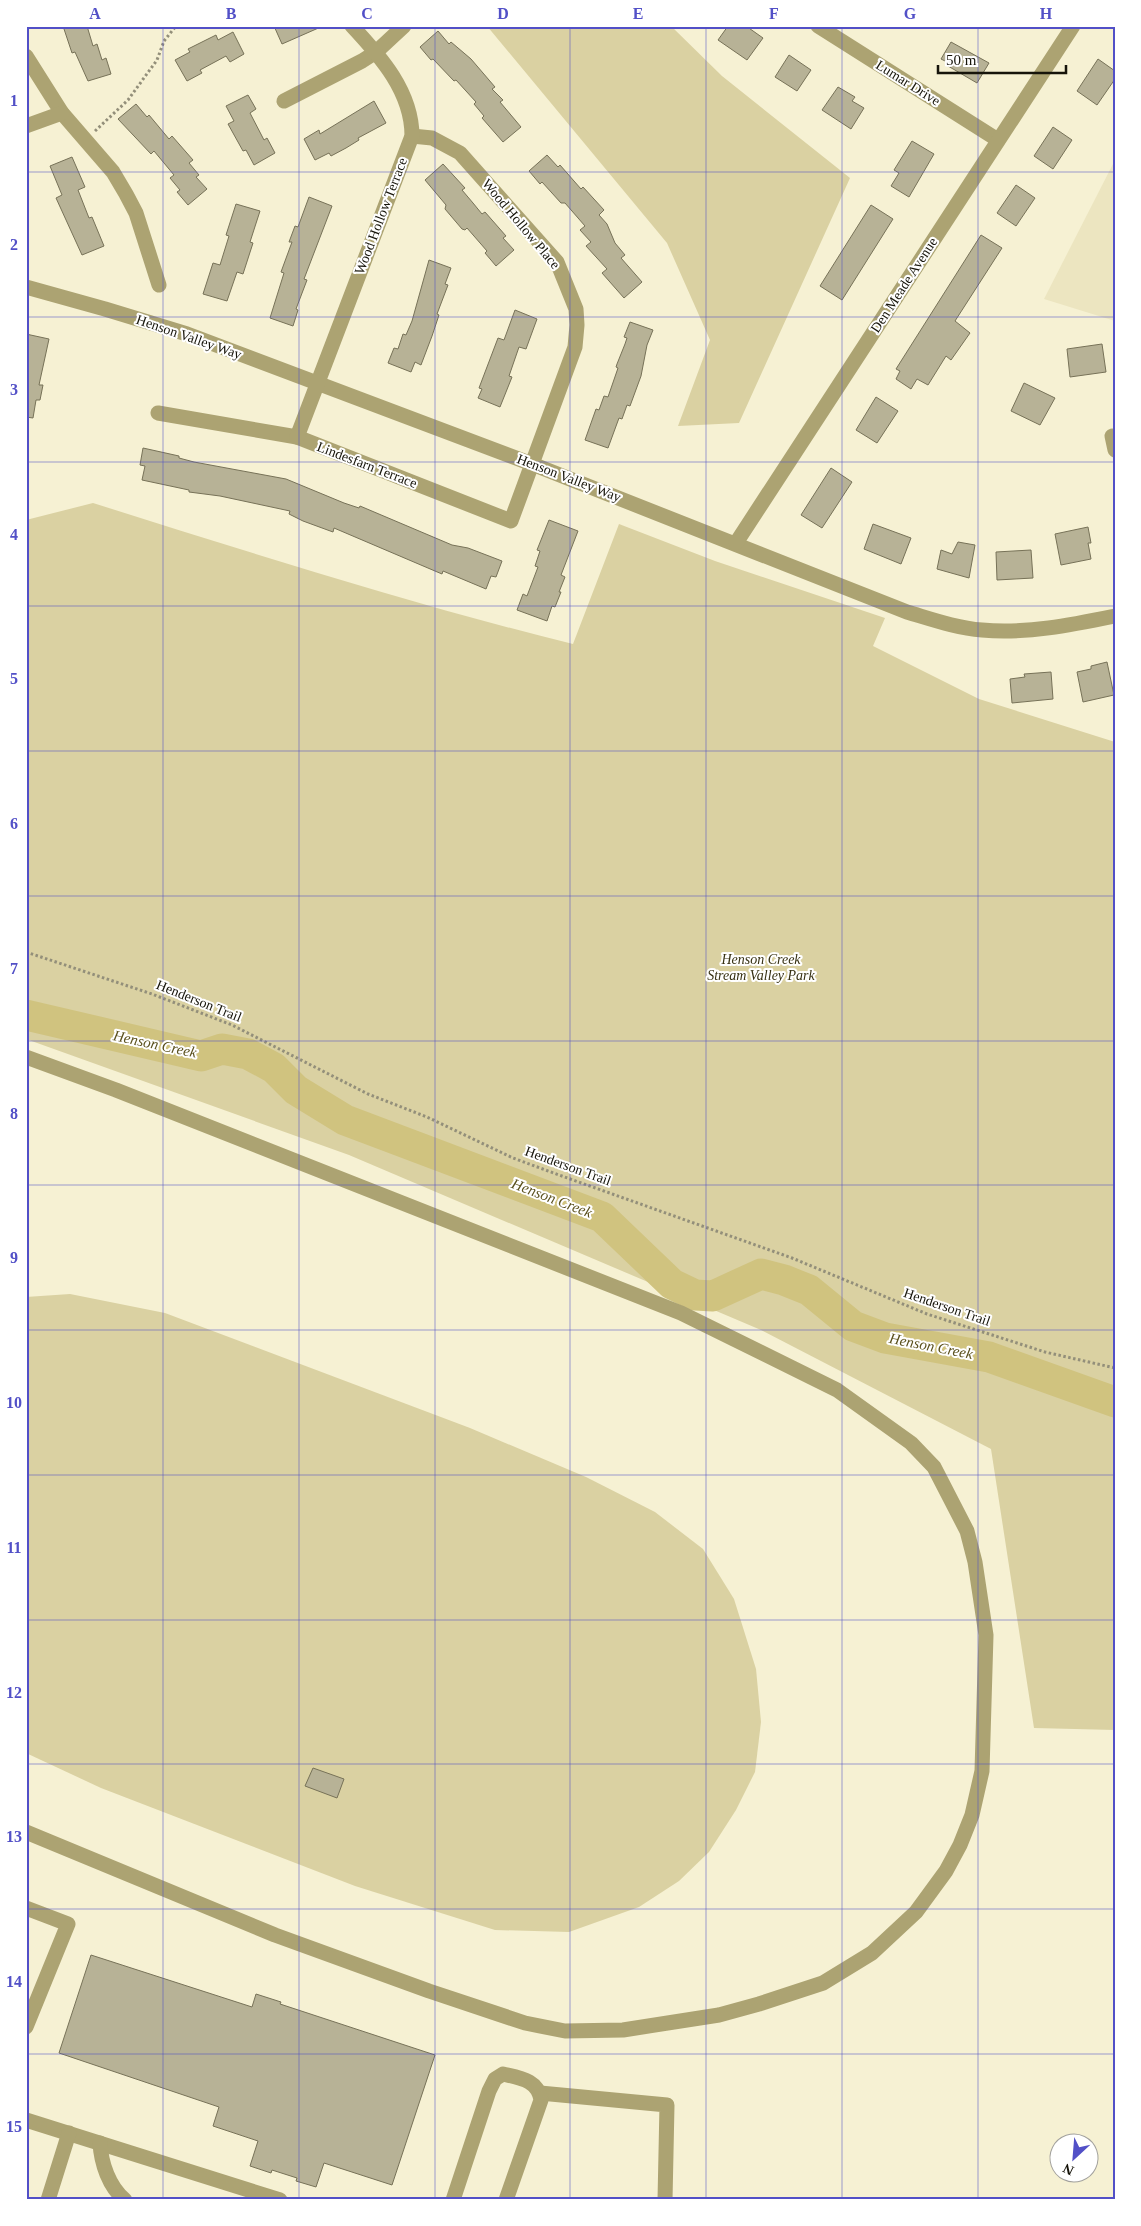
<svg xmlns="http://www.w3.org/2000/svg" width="1141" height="2226" viewBox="0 0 1141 2226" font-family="Georgia,serif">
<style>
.built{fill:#ece5c0}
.green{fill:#dad1a2}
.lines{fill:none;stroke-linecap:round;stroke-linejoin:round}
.river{stroke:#d0c37f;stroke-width:31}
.building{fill:#b7b296;stroke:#777258}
.path{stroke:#938f7a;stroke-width:3;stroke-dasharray:2.5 2.5;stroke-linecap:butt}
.minor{stroke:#aca372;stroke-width:15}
.grid{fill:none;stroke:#5250c7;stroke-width:1;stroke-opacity:0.55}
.labels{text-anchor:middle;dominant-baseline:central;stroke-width:4;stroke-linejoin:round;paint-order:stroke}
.street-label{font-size:14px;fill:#16140a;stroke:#fff}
.park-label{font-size:14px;font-style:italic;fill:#363012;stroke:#fff}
.water-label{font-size:15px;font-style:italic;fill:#5b511e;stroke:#fff}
.neatline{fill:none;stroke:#5250c7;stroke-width:2}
.grid-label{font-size:16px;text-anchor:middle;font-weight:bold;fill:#5250c7}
</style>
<rect width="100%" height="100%" fill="#f6f1d3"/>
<path class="built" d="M 1115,160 L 1115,321 L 1044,299 Z"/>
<g class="green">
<path d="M 487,26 L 671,26 L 722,76 L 850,178 L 739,423 L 678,426 L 710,340 L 667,243 Z"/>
<path d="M 93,503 C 252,553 411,604 573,644 L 619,524 L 715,561 L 885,618 L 873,646 L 979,699 L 1115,742 L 1115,1730 L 1034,1728 L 991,1449 L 761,1330 L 349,1155 L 26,1039 L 26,520 Z"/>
<path d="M 70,1294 L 165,1313 L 470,1428 L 586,1477 L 655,1512 L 703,1549 L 734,1599 L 756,1669 L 761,1722 L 755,1772 L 736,1810 L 709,1852 L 679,1881 L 639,1907 L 569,1932 L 495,1930 L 355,1886 L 101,1788 L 26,1753 L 26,1297 Z"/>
</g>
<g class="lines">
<path class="river" d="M 26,1015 L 201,1056 L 222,1049 L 248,1054 L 274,1068 L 296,1090 L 345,1120 L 602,1217 L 672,1284 L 695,1295 L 713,1296 L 761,1274 L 784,1280 L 809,1290 L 853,1326 L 885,1338 L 989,1357 L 1115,1402"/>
</g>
<g class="building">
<path d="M 63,26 L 87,26 L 93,46 L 97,44 L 102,60 L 106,58 L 111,74 L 88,81 L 75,52 L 72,53 Z"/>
<path d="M 274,26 L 323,26 L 282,44 Z"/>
<path d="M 728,26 L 746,26 L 763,38 L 747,60 L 718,40 Z"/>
<path d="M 438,31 L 449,44 L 451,42 L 471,59 L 495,87 L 492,89 L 503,100 L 500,102 L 521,127 L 503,142 L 482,118 L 484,116 L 474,104 L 476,102 L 456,80 L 454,81 L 433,59 L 431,60 L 420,47 Z"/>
<path d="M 233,32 L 244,54 L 230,62 L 226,56 L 200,70 L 202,73 L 187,81 L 175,60 L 190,52 L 188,49 L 216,35 L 218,40 Z"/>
<path d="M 951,42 L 989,63 L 977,83 L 948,66 L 949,63 L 941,59 Z"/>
<path d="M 789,55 L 811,70 L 797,91 L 775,77 Z"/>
<path d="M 1098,59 L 1115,71 L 1115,79 L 1097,105 L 1077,91 Z"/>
<path d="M 838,87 L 855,97 L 852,101 L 864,108 L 851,129 L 822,110 Z"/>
<path d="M 248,95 L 256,109 L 250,113 L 264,140 L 267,138 L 275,153 L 254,165 L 246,150 L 243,151 L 228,124 L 234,121 L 226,106 Z"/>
<path d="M 374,101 L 386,123 L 358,138 L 359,140 L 346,148 L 331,156 L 329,153 L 315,160 L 304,139 L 319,130 L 320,134 Z"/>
<path d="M 136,104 L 147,117 L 149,115 L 169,139 L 172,136 L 193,160 L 189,163 L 199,175 L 196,177 L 207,189 L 188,205 L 177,192 L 180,190 L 170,178 L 174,175 L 154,151 L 151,154 L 118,119 Z"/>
<path d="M 1053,127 L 1072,140 L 1053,169 L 1034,156 Z"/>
<path d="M 912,141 L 934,154 L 909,197 L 891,186 L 899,173 L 894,170 Z"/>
<path d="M 547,155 L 558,167 L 560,165 L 581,189 L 583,187 L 604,210 L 599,215 L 607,224 L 615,243 L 625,255 L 621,258 L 642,282 L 624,298 L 602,273 L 607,269 L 586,246 L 591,242 L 580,230 L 585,226 L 565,203 L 561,203 L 542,182 L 540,184 L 529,171 Z"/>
<path d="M 72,157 L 85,187 L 78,190 L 89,218 L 92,217 L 104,246 L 82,255 L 56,198 L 62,195 L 50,166 Z"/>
<path d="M 443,164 L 465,188 L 462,190 L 473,203 L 482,214 L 485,212 L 506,236 L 503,238 L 514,250 L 496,266 L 485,253 L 487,251 L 467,228 L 465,230 L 462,229 L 445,209 L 446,205 L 425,180 Z"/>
<path d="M 1016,185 L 1035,198 L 1016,226 L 997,213 Z"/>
<path d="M 309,197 L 332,206 L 304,279 L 307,280 L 296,309 L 298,310 L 293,326 L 270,318 L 284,273 L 281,272 L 292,242 L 289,242 L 295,226 L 298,227 Z"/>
<path d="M 236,204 L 260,211 L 250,242 L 253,243 L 243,274 L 237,272 L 227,301 L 203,294 L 213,263 L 220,265 L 229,236 L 226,235 Z"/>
<path d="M 871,205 L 893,219 L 842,300 L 820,286 Z"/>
<path d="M 981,235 L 1002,248 L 955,321 L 970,333 L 951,360 L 946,356 L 928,385 L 917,379 L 911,389 L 896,379 L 900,371 L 896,369 Z"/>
<path d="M 429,260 L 451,268 L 445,284 L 448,285 L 437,314 L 439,315 L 432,336 L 421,365 L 415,362 L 411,372 L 388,363 L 394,348 L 398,349 L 403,334 L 406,335 L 412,321 Z"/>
<path d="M 515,310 L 537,319 L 526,349 L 519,347 L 509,376 L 512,377 L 500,407 L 478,398 L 482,389 L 479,388 L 498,338 L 504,340 Z"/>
<path d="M 630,322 L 653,330 L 647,345 L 641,376 L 630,406 L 627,405 L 622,419 L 619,418 L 608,448 L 585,440 L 596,409 L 599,410 L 604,396 L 608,397 L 618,368 L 616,367 L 617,364 L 625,344 L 627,338 L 624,337 Z"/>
<path d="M 26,334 L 49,339 L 39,385 L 43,385 L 40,400 L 36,400 L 33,418 L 26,417 Z"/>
<path d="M 1102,344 L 1106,372 L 1070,377 L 1067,349 Z"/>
<path d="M 1024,383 L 1055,398 L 1040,425 L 1011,411 Z"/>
<path d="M 876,397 L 898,411 L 877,443 L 856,430 Z"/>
<path d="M 143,448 L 179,456 L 179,458 L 194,462 L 286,479 L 344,503 L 359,508 L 360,506 L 452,545 L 468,548 L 502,561 L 496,577 L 491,576 L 486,589 L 443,571 L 442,574 L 334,528 L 333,532 L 303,521 L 289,514 L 290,511 L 220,496 L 189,492 L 189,490 L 142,480 L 145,466 L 140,465 Z"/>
<path d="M 831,468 L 852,482 L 822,528 L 801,515 Z"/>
<path d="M 549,520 L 578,531 L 561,575 L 565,577 L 559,592 L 561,592 L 555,607 L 552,606 L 547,621 L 517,610 L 523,594 L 527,596 L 538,567 L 535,566 L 540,551 L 537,550 Z"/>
<path d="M 873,524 L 911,538 L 901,564 L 864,549 Z"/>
<path d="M 1088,527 L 1091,543 L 1088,543 L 1091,559 L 1061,565 L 1055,534 Z"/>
<path d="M 958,542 L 975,545 L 969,578 L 937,569 L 941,550 L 952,554 Z"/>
<path d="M 1031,550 L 1033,578 L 997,580 L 996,552 Z"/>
<path d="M 1107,662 L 1114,695 L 1083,702 L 1077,672 L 1091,669 L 1091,666 Z"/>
<path d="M 1051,672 L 1053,699 L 1012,703 L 1010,679 L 1025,677 L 1024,674 Z"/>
<path d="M 313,1768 L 344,1779 L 337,1798 L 305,1786 Z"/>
<path d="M 91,1955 L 252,2007 L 256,1994 L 281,2002 L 280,2004 L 435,2055 L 392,2185 L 324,2163 L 316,2187 L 296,2181 L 297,2178 L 272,2170 L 271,2173 L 250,2166 L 258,2141 L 213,2126 L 219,2107 L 59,2053 Z"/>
</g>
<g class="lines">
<g class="path">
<path d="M 95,131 L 128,100 L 157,60 L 164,41 L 176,26"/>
<path d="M 26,952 L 152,994 L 232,1025 L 368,1094 L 427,1117 L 513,1158 L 559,1175 L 792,1258 L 927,1314 L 1045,1352 L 1115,1368"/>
</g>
<g class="minor">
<path d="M 818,26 L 998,140"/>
<path d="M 26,56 L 62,113 L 113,172 L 126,194 L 136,213 L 159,285"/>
<path d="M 284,101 L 362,61 L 376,52 L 404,26"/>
<path d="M 26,126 L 62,113"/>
<path d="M 26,287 L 105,309 L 187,334 L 532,464 L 907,612 C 931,619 956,628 982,630 C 1027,634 1071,625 1115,616"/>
<path d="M 158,413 L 297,437 L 511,521 L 575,347 L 577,325 L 576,309 L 557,262 L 460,153 L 432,138 L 412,136"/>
<path d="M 1112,436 L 1115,450"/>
<path d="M 297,437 L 412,136 C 412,92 381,57 352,26"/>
<path d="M 736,543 L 1073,26"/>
<path d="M 26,1057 L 116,1090 L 681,1313 L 837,1390 L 911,1443 L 934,1467 L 967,1531 L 975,1562 L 986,1635 L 982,1771 L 972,1815 L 960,1845 L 946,1871 L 916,1912 L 872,1953 L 823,1983 L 759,2004 L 719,2015 L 623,2030 L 565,2031 L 525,2023 L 429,1991 L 275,1935 L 26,1832"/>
<path d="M 26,1908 L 68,1924 L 26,2027"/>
<path d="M 540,2093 L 667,2105 L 665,2200"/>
<path d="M 26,2120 L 280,2200"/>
<path d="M 100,2143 C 101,2163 109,2187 125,2200"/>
<path d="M 48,2200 L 69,2133"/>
<path d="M 453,2200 L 489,2091 L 495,2079 L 503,2074 C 520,2078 538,2080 541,2100 L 506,2200"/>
</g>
</g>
<path class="grid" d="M 163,26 L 163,2200M 299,26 L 299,2200M 435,26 L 435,2200M 570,26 L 570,2200M 706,26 L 706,2200M 842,26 L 842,2200M 978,26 L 978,2200M 26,172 L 1115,172M 26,317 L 1115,317M 26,462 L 1115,462M 26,606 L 1115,606M 26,751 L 1115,751M 26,896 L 1115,896M 26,1041 L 1115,1041M 26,1185 L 1115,1185M 26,1330 L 1115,1330M 26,1475 L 1115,1475M 26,1620 L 1115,1620M 26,1764 L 1115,1764M 26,1909 L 1115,1909M 26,2054 L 1115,2054"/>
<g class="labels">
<g class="street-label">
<text transform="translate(908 83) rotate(32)">Lumar Drive</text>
<text transform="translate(381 216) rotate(-69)">Wood Hollow Terrace</text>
<text transform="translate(521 224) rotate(50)">Wood Hollow Place</text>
<text transform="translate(904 285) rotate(-57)">Den Meade Avenue</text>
<text transform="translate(189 337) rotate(19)">Henson Valley Way</text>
<text transform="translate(367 465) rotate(21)">Lindesfarn Terrace</text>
<text transform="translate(569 478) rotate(21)">Henson Valley Way</text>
<text transform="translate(199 1001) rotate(22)">Henderson Trail</text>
<text transform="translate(568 1166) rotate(20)">Henderson Trail</text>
<text transform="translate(947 1307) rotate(19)">Henderson Trail</text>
</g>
<g class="park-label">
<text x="761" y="959">Henson Creek<tspan x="761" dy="16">Stream Valley Park</tspan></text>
</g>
<g class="water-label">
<text transform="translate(155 1044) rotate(12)">Henson Creek</text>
<text transform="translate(552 1198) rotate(21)">Henson Creek</text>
<text transform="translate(931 1346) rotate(11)">Henson Creek</text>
</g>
</g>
<rect width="1141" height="2226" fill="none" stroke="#ffffff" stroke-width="55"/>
<g transform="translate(1074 2158) rotate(206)"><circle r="24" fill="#ffffff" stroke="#a2a19d"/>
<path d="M0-4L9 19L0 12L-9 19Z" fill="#5250c7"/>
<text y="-8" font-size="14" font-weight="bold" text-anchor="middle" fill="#16140a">N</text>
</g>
<path d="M938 65v8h128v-8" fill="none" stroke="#16140a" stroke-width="2.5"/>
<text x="946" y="65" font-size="15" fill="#16140a" stroke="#ffffff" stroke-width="4" paint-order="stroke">50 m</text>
<rect x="28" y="28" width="1086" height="2170" class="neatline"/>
<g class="grid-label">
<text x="95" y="19">A</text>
<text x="231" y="19">B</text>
<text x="367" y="19">C</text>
<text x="503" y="19">D</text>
<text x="638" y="19">E</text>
<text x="774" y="19">F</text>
<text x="910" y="19">G</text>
<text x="1046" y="19">H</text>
<text x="14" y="106">1</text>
<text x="14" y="250">2</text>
<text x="14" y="395">3</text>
<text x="14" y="540">4</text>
<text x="14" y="684">5</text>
<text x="14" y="829">6</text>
<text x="14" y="974">7</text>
<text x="14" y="1119">8</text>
<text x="14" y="1263">9</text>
<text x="14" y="1408">10</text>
<text x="14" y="1553">11</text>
<text x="14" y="1698">12</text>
<text x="14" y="1842">13</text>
<text x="14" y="1987">14</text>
<text x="14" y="2132">15</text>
</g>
</svg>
